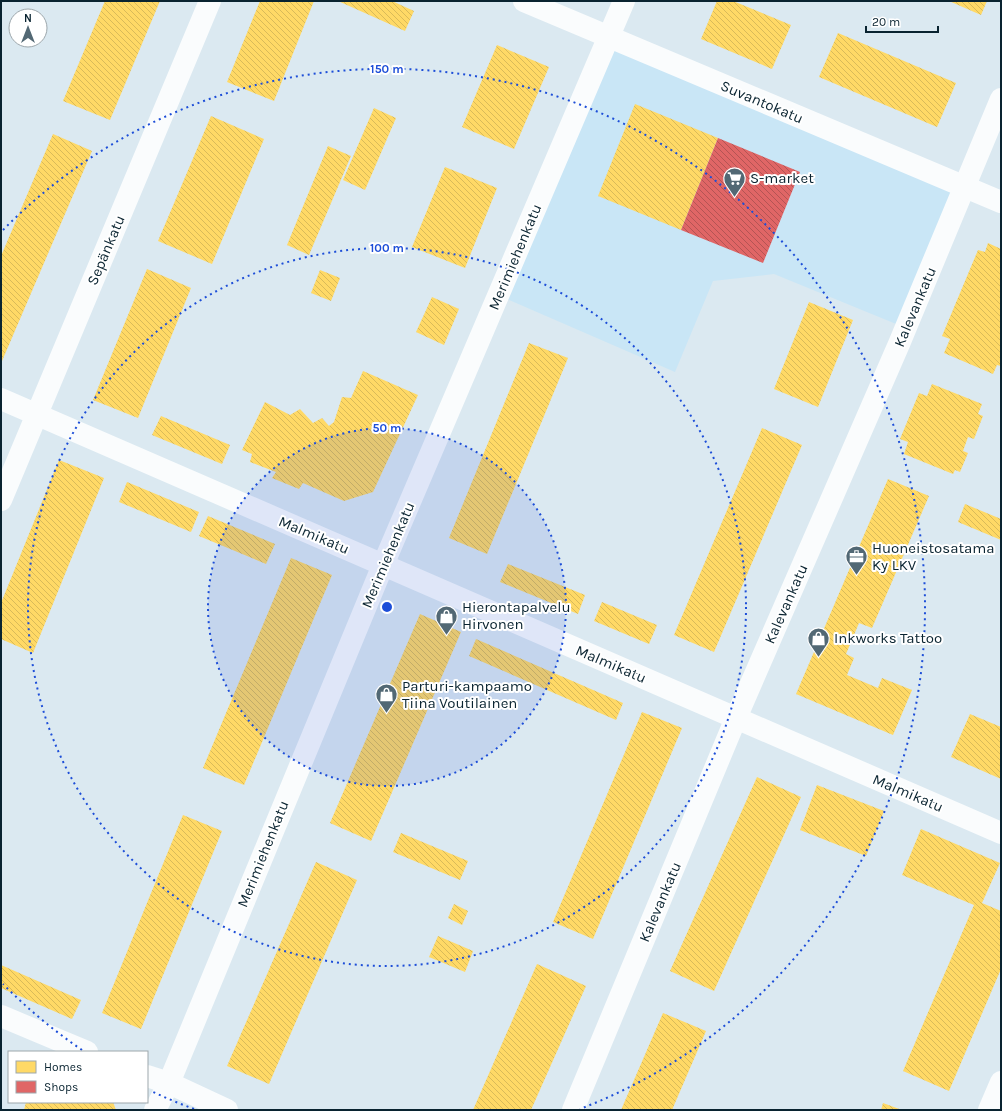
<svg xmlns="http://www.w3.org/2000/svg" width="1002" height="1111" viewBox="0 0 1002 1111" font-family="Karla,sans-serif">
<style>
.built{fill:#c9e6f6}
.homes{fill:url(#homes-back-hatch)}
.shops{fill:url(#shops-back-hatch)}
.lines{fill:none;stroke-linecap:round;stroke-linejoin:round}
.minor{stroke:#fafcfd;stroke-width:22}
.major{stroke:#fafcfd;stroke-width:22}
.ring{fill:none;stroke:#1d4ed8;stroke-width:2;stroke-dasharray:2 4}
.labels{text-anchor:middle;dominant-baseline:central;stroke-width:4;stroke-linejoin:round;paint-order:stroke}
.street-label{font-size:15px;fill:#092330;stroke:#fff}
.poi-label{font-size:15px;fill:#092330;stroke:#fff;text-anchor:start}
.centre{fill:#1d4ed8;stroke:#fff;stroke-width:2}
.ring-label{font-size:12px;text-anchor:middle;font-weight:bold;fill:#1d4ed8;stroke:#fff;stroke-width:4;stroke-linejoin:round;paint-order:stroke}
</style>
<defs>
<pattern id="homes-back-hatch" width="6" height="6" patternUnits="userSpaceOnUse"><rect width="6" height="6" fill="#ffd966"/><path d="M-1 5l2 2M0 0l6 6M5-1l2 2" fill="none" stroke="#d9ba59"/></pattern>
<pattern id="shops-back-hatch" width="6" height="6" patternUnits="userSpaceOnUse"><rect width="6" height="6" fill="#e06666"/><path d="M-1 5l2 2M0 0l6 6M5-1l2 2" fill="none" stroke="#b45454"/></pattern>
</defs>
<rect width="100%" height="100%" fill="#dbe9f1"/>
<path class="built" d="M 610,41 L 958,192 L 901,326 L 774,274 L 713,281 L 675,372 L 502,297 Z"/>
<g class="homes">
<path d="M 105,1 L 160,1 L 110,120 L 63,101 Z"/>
<path d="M 260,1 L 314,1 L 274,101 L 227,82 Z"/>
<path d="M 338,1 L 392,1 L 414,11 L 405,31 Z"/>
<path d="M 717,1 L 733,1 L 791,25 L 772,69 L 701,39 Z"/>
<path d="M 949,1 L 987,1 L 981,15 Z"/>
<path d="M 838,33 L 956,83 L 937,127 L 819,77 Z"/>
<path d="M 497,45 L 549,67 L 514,149 L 462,127 Z"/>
<path d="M 635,104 L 718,138 L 681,230 L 598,196 Z"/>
<path d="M 374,108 L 396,118 L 365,190 L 343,180 Z"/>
<path d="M 211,116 L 264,139 L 212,264 L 158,241 Z"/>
<path d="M 53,134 L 92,151 L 2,361 L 1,256 Z"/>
<path d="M 328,146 L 351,156 L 309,255 L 287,245 Z"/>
<path d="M 445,167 L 497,188 L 465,268 L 412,247 Z"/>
<path d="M 988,243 L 1001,249 L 1001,366 L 997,365 L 993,374 L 944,353 L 950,339 L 942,336 L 978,250 L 985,252 Z"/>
<path d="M 147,269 L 191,288 L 138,418 L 93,400 Z"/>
<path d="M 320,270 L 340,278 L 331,301 L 311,293 Z"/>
<path d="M 432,297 L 459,309 L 444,345 L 416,332 Z"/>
<path d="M 809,302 L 853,320 L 818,407 L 774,389 Z"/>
<path d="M 529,343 L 568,358 L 487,554 L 449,538 Z"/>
<path d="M 363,371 L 418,395 L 373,492 L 344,501 L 303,483 L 299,489 L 272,478 L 276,472 L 250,462 L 252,454 L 242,450 L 265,402 L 290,415 L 300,409 L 313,423 L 322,418 L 329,426 L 334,422 L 342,397 L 351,398 Z"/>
<path d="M 932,384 L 982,404 L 978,414 L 983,416 L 974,439 L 968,437 L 963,451 L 968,453 L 960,472 L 955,470 L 953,474 L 904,454 L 908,442 L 900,439 L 919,393 L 927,396 Z"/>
<path d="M 161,416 L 230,445 L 222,464 L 152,435 Z"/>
<path d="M 762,428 L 802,445 L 714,652 L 674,635 Z"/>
<path d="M 59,460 L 104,478 L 33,653 L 1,639 L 1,603 Z"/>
<path d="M 888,479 L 929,496 L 872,628 L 859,623 L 846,654 L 854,658 L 847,675 L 878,688 L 882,678 L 912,690 L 893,735 L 796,694 Z"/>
<path d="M 127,482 L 199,512 L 191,532 L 119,502 Z"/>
<path d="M 965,504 L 1001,519 L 1001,540 L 958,522 Z"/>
<path d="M 208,516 L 275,544 L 266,564 L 199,536 Z"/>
<path d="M 291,558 L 332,575 L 244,785 L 203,768 Z"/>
<path d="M 508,564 L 585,595 L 578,614 L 500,582 Z"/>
<path d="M 602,602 L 657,625 L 649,644 L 594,621 Z"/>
<path d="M 420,614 L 461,632 L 371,841 L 330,823 Z"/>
<path d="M 476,639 L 623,703 L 616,720 L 469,656 Z"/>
<path d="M 642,712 L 682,728 L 593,939 L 553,922 Z"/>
<path d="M 970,714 L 1001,727 L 1001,779 L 951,757 Z"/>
<path d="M 757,777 L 801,797 L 714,991 L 670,971 Z"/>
<path d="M 817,785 L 884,811 L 866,856 L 800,830 Z"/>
<path d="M 183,815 L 222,831 L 141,1029 L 102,1013 Z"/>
<path d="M 921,829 L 1000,863 L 982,903 L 1001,911 L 1001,969 L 949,1091 L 903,1071 L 974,905 L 902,875 Z"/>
<path d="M 401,833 L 468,861 L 460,880 L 393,852 Z"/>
<path d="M 316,862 L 357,880 L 269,1084 L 227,1066 Z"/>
<path d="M 454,904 L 468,911 L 462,925 L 448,918 Z"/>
<path d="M 438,936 L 473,951 L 465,972 L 429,957 Z"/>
<path d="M 537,964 L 586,986 L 531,1110 L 473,1110 Z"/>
<path d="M 1,965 L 81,1000 L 72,1019 L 1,988 Z"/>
<path d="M 663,1013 L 706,1031 L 672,1110 L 621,1110 Z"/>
<path d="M 26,1102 L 113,1102 L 116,1110 L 24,1110 Z"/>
<path d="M 883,1103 L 902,1110 L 881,1110 Z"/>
</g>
<path class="shops" d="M 718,138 L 800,172 L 763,263 L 681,230 Z"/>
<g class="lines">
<g class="minor">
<path d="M 1,399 L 1001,833"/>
<path d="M 1,500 L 210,1"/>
<path d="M 1,1016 L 87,1052"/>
<path d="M 147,1076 L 169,1083 L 227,1110"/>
<path d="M 155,1110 L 169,1083 L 383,565 L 624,1"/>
<path d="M 573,1110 L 736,718 L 899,344 L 1001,99"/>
<path d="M 989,1110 L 1001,1082"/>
</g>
<path class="major" d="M 524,1 L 1001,202"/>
</g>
<circle cx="387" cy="607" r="179" fill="#1d4ed8" fill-opacity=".12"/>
<g class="ring">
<circle cx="387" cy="607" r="179"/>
<circle cx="387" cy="607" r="359"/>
<path d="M194 1109A538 538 0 0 1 151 1091M82 1050A538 538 0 0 1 3 984M3 230A538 538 0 1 1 580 1109"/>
</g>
<defs>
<symbol id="supermarket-pin" viewBox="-11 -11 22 30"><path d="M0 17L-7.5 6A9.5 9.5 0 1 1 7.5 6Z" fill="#526874" stroke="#fff"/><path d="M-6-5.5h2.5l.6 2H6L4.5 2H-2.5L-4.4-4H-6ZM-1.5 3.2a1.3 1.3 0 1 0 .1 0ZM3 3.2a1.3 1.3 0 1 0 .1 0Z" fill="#fff"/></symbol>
<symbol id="office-pin" viewBox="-11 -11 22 30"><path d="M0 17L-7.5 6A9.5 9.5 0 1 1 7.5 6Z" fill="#526874" stroke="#fff"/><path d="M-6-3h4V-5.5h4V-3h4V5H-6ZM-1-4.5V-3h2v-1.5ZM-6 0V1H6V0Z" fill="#fff"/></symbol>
<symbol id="shop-pin" viewBox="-11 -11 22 30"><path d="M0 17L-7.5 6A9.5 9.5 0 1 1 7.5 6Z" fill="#526874" stroke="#fff"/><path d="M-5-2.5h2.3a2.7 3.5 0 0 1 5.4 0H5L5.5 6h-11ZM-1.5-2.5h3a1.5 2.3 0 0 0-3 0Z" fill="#fff"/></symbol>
</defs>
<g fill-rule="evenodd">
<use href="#supermarket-pin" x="722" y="166" width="25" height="34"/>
<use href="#office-pin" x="844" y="544" width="25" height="34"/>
<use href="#shop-pin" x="434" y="604" width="25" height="34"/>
<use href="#shop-pin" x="806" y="626" width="25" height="34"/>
<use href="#shop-pin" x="374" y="682" width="25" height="34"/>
</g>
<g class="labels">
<g class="street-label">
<text transform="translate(762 102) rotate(23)">Suvantokatu</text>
<text transform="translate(106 250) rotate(-67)">Sepänkatu</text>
<text transform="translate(515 257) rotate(-67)">Merimiehenkatu</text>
<text transform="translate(915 307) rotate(-67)">Kalevankatu</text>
<text transform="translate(314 535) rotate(23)">Malmikatu</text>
<text transform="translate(388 555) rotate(-67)">Merimiehenkatu</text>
<text transform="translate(786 604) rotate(-66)">Kalevankatu</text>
<text transform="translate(611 664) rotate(23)">Malmikatu</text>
<text transform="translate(908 793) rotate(23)">Malmikatu</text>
<text transform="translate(263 854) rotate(-68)">Merimiehenkatu</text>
<text transform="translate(660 902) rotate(-67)">Kalevankatu</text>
</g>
<g class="poi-label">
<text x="750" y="178">S-market</text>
<text x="872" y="548">Huoneistosatama<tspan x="872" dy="17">Ky LKV</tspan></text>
<text x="462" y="607">Hierontapalvelu<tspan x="462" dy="17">Hirvonen</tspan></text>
<text x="834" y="638">Inkworks Tattoo</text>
<text x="402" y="686">Parturi-kampaamo<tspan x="402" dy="17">Tiina Voutilainen</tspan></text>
</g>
</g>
<circle cx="387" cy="607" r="6" class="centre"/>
<g class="ring-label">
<text x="387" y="73">150 m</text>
<text x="387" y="252">100 m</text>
<text x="387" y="432">50 m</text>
</g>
<rect width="1002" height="1111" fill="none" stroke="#092330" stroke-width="4"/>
<rect x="8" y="1051" width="140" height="52" fill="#ffffff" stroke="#9da7ac"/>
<rect x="16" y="1061" width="20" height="12" fill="#ffd966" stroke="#9da7ac"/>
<text x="44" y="1071" font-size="12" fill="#092330">Homes</text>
<rect x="16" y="1081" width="20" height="12" fill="#e06666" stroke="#9da7ac"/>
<text x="44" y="1091" font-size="12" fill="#092330">Shops</text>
<g transform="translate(28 28)"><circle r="19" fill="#ffffff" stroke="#9da7ac"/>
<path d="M0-3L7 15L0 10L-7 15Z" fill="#526874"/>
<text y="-6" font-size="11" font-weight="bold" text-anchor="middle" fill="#092330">N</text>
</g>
<path d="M866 26v6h72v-6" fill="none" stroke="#092330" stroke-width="2"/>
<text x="872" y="26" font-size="12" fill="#092330" stroke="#ffffff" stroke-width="3" paint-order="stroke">20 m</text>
</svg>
